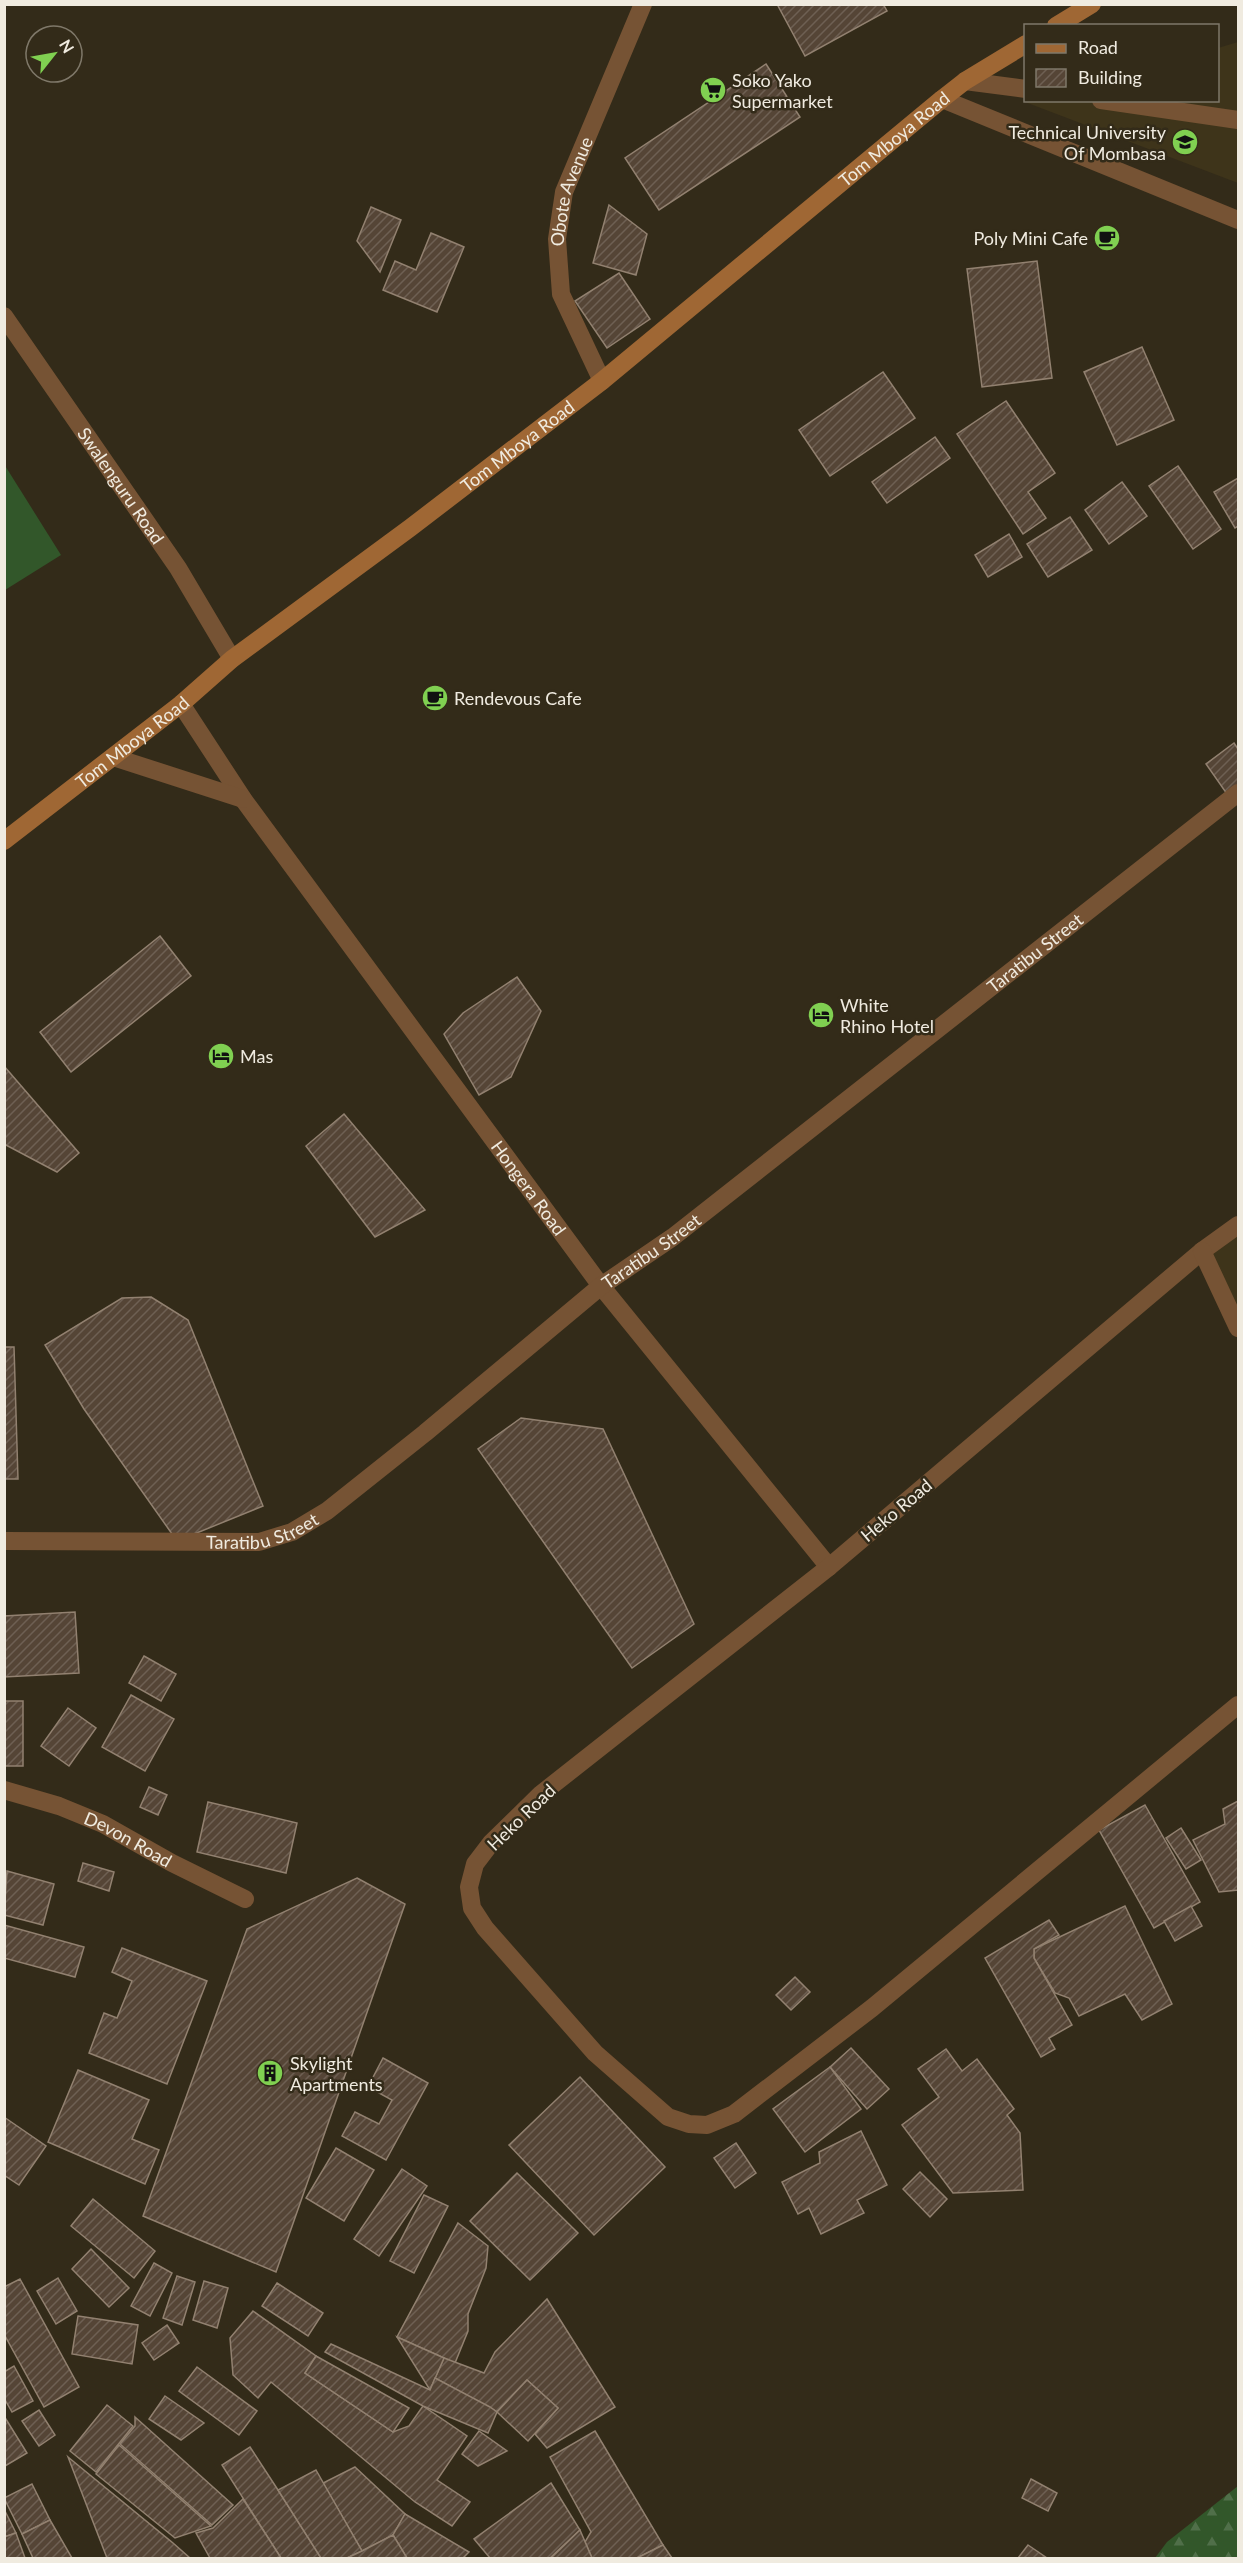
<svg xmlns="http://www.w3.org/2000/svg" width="1243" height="2563" viewBox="0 0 1243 2563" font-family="Lato,sans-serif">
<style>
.built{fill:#3e341a}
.forest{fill:url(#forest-firs)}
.park{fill:#32572a}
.building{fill:url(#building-hatch);stroke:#928170;stroke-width:1.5}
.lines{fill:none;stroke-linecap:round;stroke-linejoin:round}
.service{stroke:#765334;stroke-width:18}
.minor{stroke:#765334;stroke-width:18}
.tertiary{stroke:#765334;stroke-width:18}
.secondary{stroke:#9f6734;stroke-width:18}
.labels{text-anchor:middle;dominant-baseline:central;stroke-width:5;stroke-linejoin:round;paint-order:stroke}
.poi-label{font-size:18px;fill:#f0ebe0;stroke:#332b19;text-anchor:start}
.street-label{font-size:18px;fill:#f0ebe0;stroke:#332b19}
</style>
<defs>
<pattern id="forest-firs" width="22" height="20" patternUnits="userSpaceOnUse" patternTransform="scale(1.5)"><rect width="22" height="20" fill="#32572a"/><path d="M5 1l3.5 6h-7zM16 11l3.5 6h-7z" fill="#506f49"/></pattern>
<pattern id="building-hatch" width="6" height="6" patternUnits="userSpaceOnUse" patternTransform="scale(1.5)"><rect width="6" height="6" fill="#554536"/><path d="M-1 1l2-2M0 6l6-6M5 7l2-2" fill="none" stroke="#6e6053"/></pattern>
</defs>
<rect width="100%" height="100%" fill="#332b19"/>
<g class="built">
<path d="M 1238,42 L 1238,183 L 1025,102 L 1218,100 L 1218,48 Z"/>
<path d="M 1238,1232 L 1238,1313 L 1209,1252 Z"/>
</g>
<path class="forest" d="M 1238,2486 L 1238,2558 L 1155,2558 L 1167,2542 Z"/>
<path class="park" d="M 4,464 L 61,555 L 5,590 L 4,590 Z"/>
<g class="building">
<path d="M 777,4 L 883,4 L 887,11 L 805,56 Z"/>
<path d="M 766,64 L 800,117 L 659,210 L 625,158 Z"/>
<path d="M 609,205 L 647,234 L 636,275 L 593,263 Z"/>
<path d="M 371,207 L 401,220 L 380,272 L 357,241 Z"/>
<path d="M 431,233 L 464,247 L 437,312 L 383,290 L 395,261 L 416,270 Z"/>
<path d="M 1037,261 L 1052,378 L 982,387 L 967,269 Z"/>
<path d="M 619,273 L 650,319 L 607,348 L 575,301 Z"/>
<path d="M 1142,347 L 1174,420 L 1117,445 L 1084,372 Z"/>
<path d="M 883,372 L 915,418 L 830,476 L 799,430 Z"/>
<path d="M 1006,401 L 1055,473 L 1028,492 L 1046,518 L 1023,534 L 957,434 Z"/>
<path d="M 935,437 L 950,458 L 887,503 L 872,482 Z"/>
<path d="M 1178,466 L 1221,529 L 1193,549 L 1149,486 Z"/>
<path d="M 1238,478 L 1238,526 L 1235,528 L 1214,492 Z"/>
<path d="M 1122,482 L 1147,516 L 1109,544 L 1085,510 Z"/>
<path d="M 1070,517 L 1092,550 L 1048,577 L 1027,544 Z"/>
<path d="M 1009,534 L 1022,557 L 988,577 L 975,555 Z"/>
<path d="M 1234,743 L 1238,749 L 1238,786 L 1227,794 L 1206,764 Z"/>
<path d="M 160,936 L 191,976 L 71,1072 L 40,1032 Z"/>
<path d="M 517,977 L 541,1011 L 511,1077 L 479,1095 L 444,1034 L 463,1013 Z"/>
<path d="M 4,1066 L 79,1153 L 57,1172 L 4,1144 Z"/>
<path d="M 344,1114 L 425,1210 L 375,1237 L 306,1146 Z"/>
<path d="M 151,1297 L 188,1320 L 263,1506 L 177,1541 L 84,1409 L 45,1345 L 122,1298 Z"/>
<path d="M 4,1347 L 14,1347 L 18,1479 L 4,1479 Z"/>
<path d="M 521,1418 L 603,1429 L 694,1624 L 632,1668 L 478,1449 Z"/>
<path d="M 75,1612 L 79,1673 L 4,1677 L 4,1616 Z"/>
<path d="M 144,1656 L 176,1674 L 161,1701 L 129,1683 Z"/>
<path d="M 131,1695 L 174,1719 L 145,1771 L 102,1747 Z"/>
<rect x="4" y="1701" width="19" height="65"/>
<path d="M 68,1708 L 96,1728 L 69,1766 L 41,1746 Z"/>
<path d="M 149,1787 L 167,1795 L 158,1815 L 140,1807 Z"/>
<path d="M 1238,1801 L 1238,1890 L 1219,1892 L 1193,1840 L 1225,1824 L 1223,1809 Z"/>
<path d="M 208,1802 L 297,1823 L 286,1873 L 197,1852 Z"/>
<path d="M 1145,1805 L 1200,1902 L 1154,1928 L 1099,1830 Z"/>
<path d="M 1181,1828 L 1201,1860 L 1186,1869 L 1166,1838 Z"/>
<path d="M 83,1863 L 114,1872 L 109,1891 L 78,1881 Z"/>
<path d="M 7,1871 L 54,1884 L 43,1925 L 4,1915 Z"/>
<path d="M 357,1878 L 405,1904 L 276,2272 L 143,2216 L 247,1929 Z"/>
<path d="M 1125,1906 L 1172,2004 L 1142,2020 L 1125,1994 L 1079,2016 L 1069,1998 L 1055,1993 L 1034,1958 L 1034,1949 Z"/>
<path d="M 1191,1906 L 1202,1926 L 1175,1941 L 1164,1921 Z"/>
<path d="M 1049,1920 L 1059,1935 L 1034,1949 L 1034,1958 L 1072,2025 L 1049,2038 L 1055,2049 L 1041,2057 L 985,1958 Z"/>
<path d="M 4,1925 L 84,1947 L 75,1977 L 4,1958 Z"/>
<path d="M 122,1948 L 207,1981 L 167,2084 L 89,2053 L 104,2013 L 117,2018 L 132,1981 L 112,1972 Z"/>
<path d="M 795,1977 L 810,1992 L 791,2010 L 776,1995 Z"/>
<path d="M 851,2048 L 889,2089 L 867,2109 L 830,2067 Z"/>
<path d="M 946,2049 L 962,2071 L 977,2059 L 1014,2109 L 1007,2115 L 1020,2133 L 1023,2190 L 953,2193 L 902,2125 L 939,2097 L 918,2069 Z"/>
<path d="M 383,2058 L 428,2083 L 386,2160 L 342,2136 L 355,2112 L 379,2124 L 392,2100 L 368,2087 Z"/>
<path d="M 830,2067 L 861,2109 L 805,2152 L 773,2109 Z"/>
<path d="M 78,2070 L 149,2100 L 132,2139 L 159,2150 L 145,2184 L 48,2142 Z"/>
<path d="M 580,2077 L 665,2167 L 594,2235 L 509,2145 Z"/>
<path d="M 4,2117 L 46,2146 L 19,2185 L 4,2175 Z"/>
<path d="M 861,2131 L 887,2185 L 857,2200 L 864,2213 L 821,2234 L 809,2208 L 798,2214 L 782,2182 L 820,2163 L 819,2152 Z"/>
<path d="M 736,2143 L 756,2173 L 735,2188 L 714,2158 Z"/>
<path d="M 336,2148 L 374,2170 L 344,2221 L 306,2198 Z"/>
<path d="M 402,2169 L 427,2186 L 379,2256 L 354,2239 Z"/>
<path d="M 920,2172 L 947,2199 L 930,2217 L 903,2189 Z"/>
<path d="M 517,2173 L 578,2233 L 530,2280 L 470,2221 Z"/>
<path d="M 424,2195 L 448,2206 L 414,2273 L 390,2261 Z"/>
<path d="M 93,2199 L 155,2251 L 134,2278 L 71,2226 Z"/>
<path d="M 458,2223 L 488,2246 L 486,2268 L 468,2314 L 468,2331 L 455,2363 L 397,2337 Z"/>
<path d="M 91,2249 L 129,2288 L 109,2307 L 72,2269 Z"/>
<path d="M 154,2263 L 172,2273 L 150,2316 L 131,2306 Z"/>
<path d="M 177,2276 L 195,2282 L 182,2325 L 163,2318 Z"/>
<path d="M 58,2278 L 77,2311 L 56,2324 L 37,2291 Z"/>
<path d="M 20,2279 L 79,2387 L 44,2407 L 4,2334 L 4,2287 Z"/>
<path d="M 204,2281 L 228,2288 L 217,2328 L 193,2320 Z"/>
<path d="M 277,2283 L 323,2313 L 308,2336 L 262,2306 Z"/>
<path d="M 547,2299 L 615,2407 L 547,2448 L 535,2434 L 558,2408 L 527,2380 L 497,2412 L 435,2378 L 444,2358 L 484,2373 L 495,2352 Z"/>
<path d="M 253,2311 L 316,2356 L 305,2373 L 393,2432 L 409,2426 L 423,2406 L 467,2436 L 437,2480 L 470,2502 L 452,2526 L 415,2502 L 271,2382 L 258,2398 L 233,2375 L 230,2338 Z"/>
<path d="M 78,2316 L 138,2325 L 132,2364 L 72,2354 Z"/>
<path d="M 167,2325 L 179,2343 L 154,2360 L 142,2343 Z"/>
<path d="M 397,2337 L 444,2358 L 430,2390 Z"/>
<path d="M 331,2344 L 430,2390 L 435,2378 L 490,2407 L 497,2412 L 488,2433 L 423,2406 L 325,2352 Z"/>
<path d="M 316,2356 L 409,2408 L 393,2432 L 305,2373 Z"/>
<path d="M 14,2366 L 33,2401 L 12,2412 L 4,2398 L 4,2372 Z"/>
<path d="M 197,2367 L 257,2411 L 239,2435 L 179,2391 Z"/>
<path d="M 527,2380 L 558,2408 L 528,2441 L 497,2412 Z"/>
<path d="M 165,2396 L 204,2423 L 181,2440 L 149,2419 Z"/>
<path d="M 107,2405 L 133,2426 L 96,2472 L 70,2451 Z"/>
<path d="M 39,2410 L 55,2435 L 39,2446 L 22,2421 Z"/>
<path d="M 4,2416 L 27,2453 L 5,2466 L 4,2465 Z"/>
<path d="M 135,2417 L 233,2505 L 212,2525 L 120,2444 L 135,2426 Z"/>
<path d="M 479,2431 L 507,2451 L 478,2466 L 462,2454 Z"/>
<path d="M 595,2431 L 663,2545 L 637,2558 L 592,2558 L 585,2542 L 591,2532 L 550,2457 Z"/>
<path d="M 119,2445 L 211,2526 L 175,2538 L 96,2474 Z"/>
<path d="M 250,2447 L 278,2490 L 321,2558 L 281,2558 L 222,2465 Z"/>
<path d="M 68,2457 L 173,2543 L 190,2558 L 107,2558 Z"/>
<path d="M 355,2467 L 405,2514 L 393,2535 L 362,2551 L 323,2483 Z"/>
<path d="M 316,2470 L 362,2551 L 347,2558 L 321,2558 L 278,2490 Z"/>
<path d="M 1031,2479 L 1057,2493 L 1048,2511 L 1022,2498 Z"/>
<path d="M 551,2483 L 580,2530 L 550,2558 L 490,2558 L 474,2539 Z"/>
<path d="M 32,2484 L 50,2520 L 22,2534 L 4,2498 Z"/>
<path d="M 243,2499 L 281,2558 L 210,2558 L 196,2533 L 213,2528 Z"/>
<path d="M 4,2509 L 16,2533 L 4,2537 Z"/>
<path d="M 405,2514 L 469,2552 L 463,2558 L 407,2558 L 393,2535 Z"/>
<path d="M 50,2520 L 72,2558 L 33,2558 L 22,2534 Z"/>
<path d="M 580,2530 L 592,2558 L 553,2558 L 552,2557 Z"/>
<path d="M 16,2533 L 25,2558 L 4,2558 L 4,2537 Z"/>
<path d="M 393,2535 L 407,2558 L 347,2558 L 362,2551 Z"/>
<path d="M 663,2545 L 672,2558 L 637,2558 Z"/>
<path d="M 1028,2545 L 1047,2558 L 1018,2558 Z"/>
</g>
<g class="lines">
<g class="service">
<path d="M 965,81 L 1026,89"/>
<path d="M 1101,100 L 1238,120"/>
</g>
<g class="minor">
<path d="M 942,99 L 1238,220"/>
<path id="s1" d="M 602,381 L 561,294 L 557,239 L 564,192 L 643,4"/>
<path id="s2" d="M 181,704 L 243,799 L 601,1286 L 829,1567"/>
<path d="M 113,757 L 243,799"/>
<path d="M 1238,1225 L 1202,1251 L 829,1567 L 541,1794 L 491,1843 L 475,1864 L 469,1887 L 472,1908 L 485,1928 L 595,2053 L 668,2117 L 689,2124 L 707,2125 L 734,2114 L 872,2008 L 1238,1705"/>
<path d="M 1202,1251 L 1238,1328"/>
<path id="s3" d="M 4,1541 L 259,1542 L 292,1532 L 327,1511 L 425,1433 L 601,1286 L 673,1237 L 1238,793"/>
<path id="s4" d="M 4,1790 L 59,1806 L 103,1824 L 172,1863 L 245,1899"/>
</g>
<path class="tertiary" id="s5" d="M 4,316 L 178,568 L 232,659"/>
<g class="secondary">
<path d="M 1056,26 L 1092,4"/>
<path id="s6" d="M 4,841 L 181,704 L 232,659 L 410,528 L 602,381 L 942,99 L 965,81 L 1026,44"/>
</g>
</g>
<defs>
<symbol id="supermarket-disc" viewBox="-11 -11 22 22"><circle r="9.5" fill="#80d051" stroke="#332b19"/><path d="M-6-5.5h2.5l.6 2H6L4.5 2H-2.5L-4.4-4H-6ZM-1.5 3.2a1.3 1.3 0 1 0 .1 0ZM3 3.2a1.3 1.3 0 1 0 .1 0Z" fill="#111"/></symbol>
<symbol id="university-disc" viewBox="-11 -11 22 22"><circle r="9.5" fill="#80d051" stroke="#332b19"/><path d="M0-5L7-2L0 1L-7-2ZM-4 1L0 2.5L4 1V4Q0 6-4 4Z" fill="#111"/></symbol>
<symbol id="cafe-disc" viewBox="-11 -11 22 22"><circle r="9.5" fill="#80d051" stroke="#332b19"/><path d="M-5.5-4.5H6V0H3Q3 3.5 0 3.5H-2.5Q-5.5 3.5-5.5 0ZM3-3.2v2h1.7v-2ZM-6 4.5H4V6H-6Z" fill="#111"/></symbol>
<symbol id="hotel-disc" viewBox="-11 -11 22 22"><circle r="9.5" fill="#80d051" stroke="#332b19"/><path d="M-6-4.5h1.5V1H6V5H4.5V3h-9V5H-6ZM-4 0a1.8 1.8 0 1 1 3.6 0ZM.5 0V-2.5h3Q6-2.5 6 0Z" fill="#111"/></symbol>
<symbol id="building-disc" viewBox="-11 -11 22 22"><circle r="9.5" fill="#80d051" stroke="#332b19"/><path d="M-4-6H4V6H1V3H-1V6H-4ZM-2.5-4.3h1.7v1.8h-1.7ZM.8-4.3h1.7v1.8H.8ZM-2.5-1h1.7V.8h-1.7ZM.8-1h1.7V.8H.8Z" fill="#111"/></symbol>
</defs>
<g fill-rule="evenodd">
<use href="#supermarket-disc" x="698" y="75" width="30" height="30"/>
<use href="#university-disc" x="1170" y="127" width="30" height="30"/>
<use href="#cafe-disc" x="1092" y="223" width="30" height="30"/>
<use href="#cafe-disc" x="420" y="683" width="30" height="30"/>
<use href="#hotel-disc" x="806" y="1000" width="30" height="30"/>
<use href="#hotel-disc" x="206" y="1041" width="30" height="30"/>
<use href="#building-disc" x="255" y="2058" width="30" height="30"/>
</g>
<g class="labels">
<g class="poi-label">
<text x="732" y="80">Soko Yako<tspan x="732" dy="21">Supermarket</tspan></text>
<text x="1166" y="132" text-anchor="end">Technical University<tspan x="1166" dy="21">Of Mombasa</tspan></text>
<text x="1088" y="238" text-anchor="end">Poly Mini Cafe</text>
<text x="454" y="698">Rendevous Cafe</text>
<text x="840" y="1005">White<tspan x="840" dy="21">Rhino Hotel</tspan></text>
<text x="240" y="1056">Mas</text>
<text x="290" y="2063">Skylight<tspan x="290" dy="21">Apartments</tspan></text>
</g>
<g class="street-label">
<text stroke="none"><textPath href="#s6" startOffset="1134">Tom Mboya Road</textPath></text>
<text stroke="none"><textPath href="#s1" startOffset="201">Obote Avenue</textPath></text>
<text stroke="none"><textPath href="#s6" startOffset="648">Tom Mboya Road</textPath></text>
<text stroke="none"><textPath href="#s5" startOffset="206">Swalenguru Road</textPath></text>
<text stroke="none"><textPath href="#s6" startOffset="162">Tom Mboya Road</textPath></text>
<text stroke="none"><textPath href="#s3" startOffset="1232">Taratibu Street</textPath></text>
<text stroke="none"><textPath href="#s2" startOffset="596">Hongera Road</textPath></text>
<text stroke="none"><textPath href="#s3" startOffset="746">Taratibu Street</textPath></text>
<text transform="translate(896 1510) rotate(-40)">Heko Road</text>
<text stroke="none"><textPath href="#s3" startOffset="260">Taratibu Street</textPath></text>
<text transform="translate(521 1817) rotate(-44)">Heko Road</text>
<text stroke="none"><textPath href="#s4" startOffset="134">Devon Road</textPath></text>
</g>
</g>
<rect width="1243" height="2563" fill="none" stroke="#f0ebe0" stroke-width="12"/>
<rect x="1024" y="24" width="195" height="78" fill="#332b19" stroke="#7f7869" stroke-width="1.5"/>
<rect x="1036" y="44" width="30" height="9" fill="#9f6734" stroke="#7f7869" stroke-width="1.5"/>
<text x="1078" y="54" font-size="18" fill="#f0ebe0">Road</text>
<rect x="1036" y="69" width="30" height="18" fill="url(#building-hatch)" stroke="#7f7869" stroke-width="1.5"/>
<text x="1078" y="84" font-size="18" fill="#f0ebe0">Building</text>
<g transform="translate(54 54) rotate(59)"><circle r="28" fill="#332b19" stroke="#7f7869" stroke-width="1.5"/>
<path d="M0-4.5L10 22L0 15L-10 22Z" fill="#80d051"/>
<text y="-9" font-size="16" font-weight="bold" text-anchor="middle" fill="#f0ebe0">N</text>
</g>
</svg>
